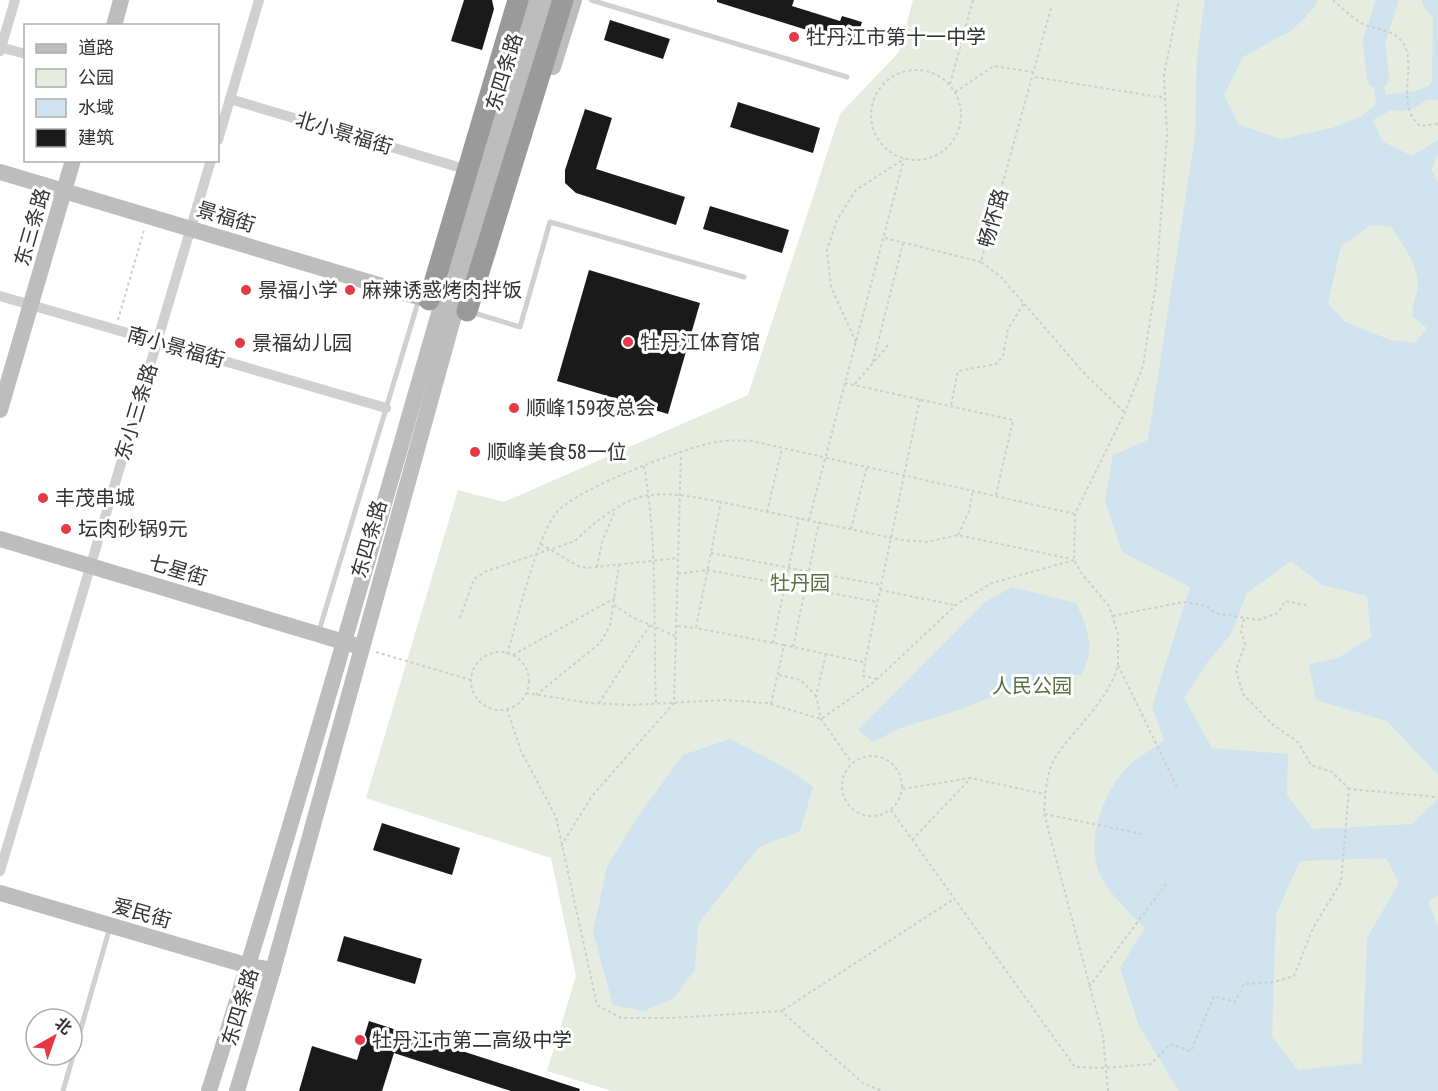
<svg xmlns="http://www.w3.org/2000/svg" width="1438" height="1091" viewBox="0 0 1438 1091" font-family="'Roboto Condensed','Noto Sans SC',sans-serif">
<style>
.green{fill:#e6ecdf}
.water{fill:#cfe2ee;fill-rule:evenodd}
.lines{fill:none;stroke-linecap:round;stroke-linejoin:round}
.river{stroke:#cfe2ee;stroke-width:22}
.building{fill:#1a1a1a}
.path{stroke:#cdcdcd;stroke-width:2;stroke-dasharray:3 3;stroke-linecap:butt}
.lane{stroke:#d0d0d0;stroke-width:5}
.street{stroke:#d0d0d0;stroke-width:10}
.secondary{stroke:#bdbdbd;stroke-width:16}
.highway{stroke:#9a9a9a;stroke-width:21}
.poi-dot{fill:#e63946;stroke:#fff;stroke-width:2}
.labels{text-anchor:middle;dominant-baseline:central;stroke-width:6;stroke-linejoin:round;paint-order:stroke}
.poi-label{font-size:20px;fill:#333;stroke:#fff;text-anchor:start}
.street-label{font-size:20px;fill:#333;stroke:#fff}
.park-label{font-size:20px;fill:#56703f;stroke:#fff}
</style>
<rect width="100%" height="100%" fill="#fff"/>
<path class="green" d="M 913,0 L 1438,0 L 1438,1091 L 612,1091 L 547,1071 L 576,976 L 551,858 L 366,798 L 458,490 L 504,502 L 748,395 L 840,114 L 899,52 Z"/>
<g class="water">
<path d="M 1205,0 L 1302,0 L 1307,16 L 1292,30 L 1243,57 L 1224,95 L 1238,124 L 1281,139 L 1332,128 L 1362,116 L 1376,104 L 1373,80 L 1378,78 L 1382,81 L 1386,95 L 1415,91 L 1429,86 L 1432,81 L 1433,10 L 1438,6 L 1438,100 L 1427,100 L 1414,108 L 1402,111 L 1391,110 L 1373,120 L 1382,141 L 1412,156 L 1438,140 L 1438,154 L 1431,170 L 1438,182 L 1438,775 L 1387,721 L 1316,700 L 1309,664 L 1338,658 L 1371,637 L 1367,596 L 1322,585 L 1291,561 L 1247,593 L 1231,634 L 1206,664 L 1184,698 L 1212,748 L 1288,754 L 1287,795 L 1313,829 L 1412,824 L 1438,799 L 1438,895 L 1428,902 L 1438,926 L 1438,1091 L 1179,1091 L 1139,1026 L 1120,968 L 1145,928 C 1128,911 1100,886 1096,862 C 1089,829 1108,783 1133,762 C 1143,754 1154,748 1164,740 L 1152,707 L 1190,587 L 1122,552 L 1105,501 L 1113,455 L 1148,440 L 1195,137 L 1197,55 ZM 1371,225 L 1391,227 C 1402,244 1417,262 1418,284 C 1418,293 1412,305 1412,316 L 1427,328 L 1415,343 L 1390,340 L 1345,322 L 1328,303 L 1341,246 ZM 1386,858 L 1399,883 L 1367,938 L 1362,1063 L 1298,1070 L 1272,1037 L 1276,914 L 1300,861 Z"/>
<path d="M 1012,587 L 1076,603 C 1088,628 1096,650 1081,675 L 1055,673 L 955,711 L 900,728 L 873,742 L 858,730 L 985,602 Z"/>
<path d="M 730,739 L 786,768 L 813,787 L 800,831 L 759,847 L 698,924 L 695,969 L 674,998 L 644,1011 L 613,1005 L 593,932 L 607,867 L 636,819 L 683,755 Z"/>
</g>
<g class="lines">
<g class="river">
<path d="M 1433,0 L 1437,6"/>
<path d="M 1303,3 L 1306,0"/>
<path d="M 1378,78 L 1374,42 L 1387,0"/>
</g>
</g>
<g class="building">
<path d="M 464,0 L 492,0 L 494,9 L 482,50 L 451,41 Z"/>
<path d="M 717,0 L 794,0 L 792,6 L 840,21 L 842,16 L 862,22 L 855,45 L 717,2 Z"/>
<path d="M 610,20 L 670,39 L 663,59 L 604,40 Z"/>
<path d="M 738,102 L 820,128 L 813,153 L 730,127 Z"/>
<path d="M 585,109 L 612,118 L 596,169 L 685,197 L 676,225 L 576,193 L 565,183 L 565,170 Z"/>
<path d="M 710,206 L 789,230 L 782,253 L 703,229 Z"/>
<path d="M 589,270 L 700,303 L 668,414 L 557,381 Z"/>
<path d="M 382,823 L 460,848 L 452,875 L 373,850 Z"/>
<path d="M 344,936 L 422,959 L 415,984 L 337,961 Z"/>
<path d="M 369,1021 L 580,1089 L 579,1091 L 511,1091 L 394,1053 L 382,1091 L 299,1091 L 312,1046 L 357,1060 Z"/>
</g>
<g class="lines">
<g class="path">
<path d="M 1333,0 C 1341,7 1349,15 1358,21 C 1374,32 1391,26 1403,43 C 1418,65 1394,104 1420,126 L 1438,124"/>
<path d="M 1051,8 L 981,262 L 1001,277 L 1085,374 L 1124,412"/>
<circle cx="916" cy="115" r="45"/>
<path d="M 1035,77 L 1165,98"/>
<path d="M 950,84 L 973,0"/>
<path d="M 955,92 L 994,66 L 1033,72"/>
<path d="M 885,238 L 981,262"/>
<path d="M 118,320 L 144,230"/>
<path d="M 856,342 L 831,287 L 827,250 L 837,220 L 856,190 L 904,159"/>
<path d="M 873,362 L 903,243"/>
<path d="M 845,383 L 1013,420 L 996,495"/>
<path d="M 855,384 L 890,343"/>
<path d="M 951,405 L 958,371 L 996,364 L 1003,356 L 1008,329 L 1024,303"/>
<path d="M 644,466 C 658,544 653,625 656,705"/>
<path d="M 767,512 L 782,448"/>
<path d="M 809,520 L 904,159"/>
<path d="M 851,529 L 867,466"/>
<path d="M 958,535 L 969,511 L 973,490"/>
<path d="M 541,544 L 578,566 L 587,568 L 678,558"/>
<path d="M 711,553 L 881,585"/>
<path d="M 597,567 L 602,542 L 614,513"/>
<path d="M 707,570 L 878,602"/>
<path d="M 678,574 L 707,570"/>
<path d="M 880,590 L 954,605"/>
<path d="M 614,605 L 632,617 L 675,636"/>
<path d="M 1113,616 L 1183,602 L 1207,606 L 1215,613 L 1258,620 L 1278,613 L 1285,601 L 1306,605"/>
<path d="M 460,618 L 474,579 L 487,571 L 575,541 C 593,523 625,497 651,495 C 674,492 698,498 721,502"/>
<path d="M 1244,619 L 1241,631 L 1245,644 L 1236,670 L 1243,694 L 1272,724 L 1298,742 L 1311,765 L 1332,772 L 1349,789"/>
<path d="M 678,626 L 696,628"/>
<path d="M 773,643 L 799,518"/>
<path d="M 784,645 L 696,628 L 721,502 L 902,540 L 927,542 L 958,535 L 1071,559"/>
<path d="M 793,647 L 819,522"/>
<path d="M 376,652 L 471,680"/>
<circle cx="500" cy="681" r="29"/>
<path d="M 507,654 C 518,619 536,537 557,512 C 577,489 679,450 711,443 C 725,440 738,440 752,441 L 1075,514"/>
<path d="M 826,654 L 816,696 L 821,719 L 852,763"/>
<path d="M 513,655 L 615,598"/>
<path d="M 1118,665 L 1118,634 L 1109,606 L 1082,574 L 1074,560 L 1075,514 L 1125,412 L 1143,366 L 1156,283 L 1167,135 L 1164,75 L 1179,0"/>
<path d="M 779,675 L 801,680 L 816,696"/>
<path d="M 877,679 L 863,676 L 865,662 L 920,399"/>
<path d="M 526,693 L 590,703 L 630,705 L 725,700 L 767,703 L 821,719 L 874,682 L 957,604 L 992,583 L 1074,560"/>
<path d="M 536,695 L 600,643 L 610,626 L 619,564"/>
<path d="M 599,703 L 650,625"/>
<path d="M 771,704 L 784,645 L 863,662"/>
<path d="M 507,709 L 521,751 L 556,817 L 597,1005 L 621,1018 L 672,1018 L 781,1011 L 864,1084 L 883,1091"/>
<circle cx="872" cy="786" r="30"/>
<path d="M 903,789 L 970,778 L 1045,794"/>
<path d="M 891,810 L 1075,1067 L 1105,1068 L 1151,1064 L 1170,1044 L 1191,1051 L 1214,996 L 1235,1002 L 1244,984 L 1274,982 L 1294,976 L 1313,928 L 1341,882 L 1349,789 L 1438,797"/>
<path d="M 1045,814 L 1142,834"/>
<path d="M 912,840 L 971,778"/>
<path d="M 561,846 L 592,796 L 674,703 L 681,454"/>
<path d="M 1089,987 L 1166,884"/>
<path d="M 783,1010 L 954,899"/>
<path d="M 1108,1091 L 1103,1036 L 1044,813 C 1045,796 1046,773 1055,758 C 1076,726 1108,702 1118,665 L 1177,787"/>
</g>
<g class="lane">
<path d="M 591,0 L 847,77"/>
<path d="M 471,312 L 520,327 L 550,222 L 744,277"/>
<path d="M 319,631 L 419,299"/>
<path d="M 63,1091 L 110,927"/>
</g>
<g class="street">
<path d="M 0,47 L 26,54"/>
<path d="M 0,51 L 15,0"/>
<path d="M 230,99 L 458,167"/>
<path d="M 218,140 L 259,0"/>
<path d="M 0,296 L 386,408"/>
<path d="M 0,871 L 211,160"/>
</g>
<g class="secondary">
<path d="M 114,26 L 121,0"/>
<path d="M 553,67 L 574,0"/>
<path d="M 0,172 L 439,303"/>
<path d="M 0,410 L 73,160"/>
<path d="M 0,539 L 354,645"/>
<path d="M 0,893 L 249,966 L 273,970"/>
<path d="M 209,1091 C 323,729 422,363 531,0"/>
<path d="M 237,1091 L 273,970 L 456,308 L 547,0"/>
</g>
<g class="highway">
<path d="M 429,300 L 518,0"/>
<path d="M 467,311 L 563,0"/>
</g>
</g>
<g class="poi-dot">
<circle cx="794" cy="37" r="6"/>
<circle cx="246" cy="290" r="6"/>
<circle cx="350" cy="290" r="6"/>
<circle cx="628" cy="342" r="6"/>
<circle cx="240" cy="343" r="6"/>
<circle cx="514" cy="408" r="6"/>
<circle cx="475" cy="452" r="6"/>
<circle cx="43" cy="498" r="6"/>
<circle cx="66" cy="529" r="6"/>
<circle cx="360" cy="1040" r="6"/>
</g>
<g class="labels">
<g class="poi-label">
<text x="806" y="37">牡丹江市第十一中学</text>
<text x="258" y="290">景福小学</text>
<text x="362" y="290">麻辣诱惑烤肉拌饭</text>
<text x="640" y="342">牡丹江体育馆</text>
<text x="252" y="343">景福幼儿园</text>
<text x="526" y="408">顺峰159夜总会</text>
<text x="487" y="452">顺峰美食58一位</text>
<text x="55" y="498">丰茂串城</text>
<text x="78" y="529">坛肉砂锅9元</text>
<text x="372" y="1040">牡丹江市第二高级中学</text>
</g>
<g class="street-label">
<text transform="translate(504 72) rotate(-73)">东四条路</text>
<text transform="translate(344 133) rotate(17)">北小景福街</text>
<text transform="translate(226 217) rotate(17)">景福街</text>
<text transform="translate(993 218) rotate(-74)">畅怀路</text>
<text transform="translate(32 227) rotate(-74)">东三条路</text>
<text transform="translate(176 347) rotate(16)">南小景福街</text>
<text transform="translate(136 412) rotate(-73)">东小三条路</text>
<text transform="translate(369 539) rotate(-74)">东四条路</text>
<text transform="translate(178 570) rotate(17)">七星街</text>
<text transform="translate(142 913) rotate(16)">爱民街</text>
<text transform="translate(240 1007) rotate(-73)">东四条路</text>
</g>
<g class="park-label">
<text x="800" y="583">牡丹园</text>
<text x="1032" y="686">人民公园</text>
</g>
</g>
<rect x="24" y="24" width="195" height="138" fill="#ffffff" stroke="#adadad" stroke-width="1.5"/>
<rect x="36" y="44" width="30" height="9" fill="#bdbdbd" stroke="#adadad" stroke-width="1.5"/>
<text x="78" y="54" font-size="18" fill="#333333">道路</text>
<rect x="36" y="69" width="30" height="18" fill="#e6ecdf" stroke="#adadad" stroke-width="1.5"/>
<text x="78" y="84" font-size="18" fill="#333333">公园</text>
<rect x="36" y="99" width="30" height="18" fill="#cfe2ee" stroke="#adadad" stroke-width="1.5"/>
<text x="78" y="114" font-size="18" fill="#333333">水域</text>
<rect x="36" y="129" width="30" height="18" fill="#1a1a1a" stroke="#adadad" stroke-width="1.5"/>
<text x="78" y="144" font-size="18" fill="#333333">建筑</text>
<g transform="translate(54 1037) rotate(40)"><circle r="28" fill="#ffffff" stroke="#adadad" stroke-width="1.5"/>
<path d="M0-4.5L10 22L0 15L-10 22Z" fill="#e63946"/>
<text y="-9" font-size="16" font-weight="bold" text-anchor="middle" fill="#333333">北</text>
</g>
</svg>
